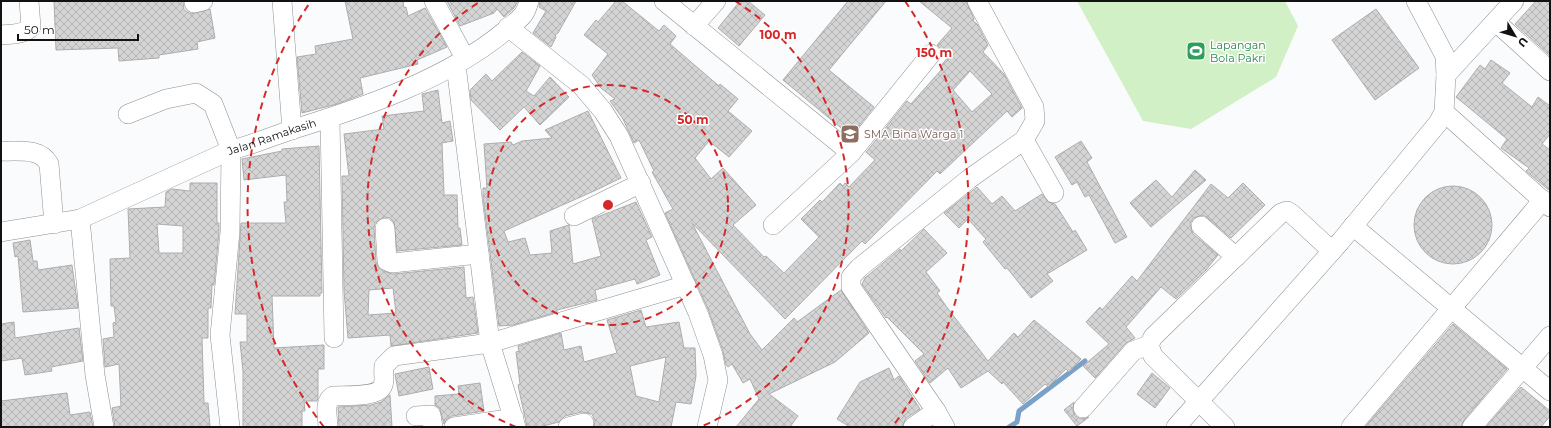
<svg xmlns="http://www.w3.org/2000/svg" width="1551" height="428" viewBox="0 0 1551 428" font-family="Montserrat,sans-serif">
<style>
.grass{fill:#d1f0c5}
.lines{fill:none;stroke-linecap:round;stroke-linejoin:round}
.stream{stroke:#7aa1c8;stroke-width:5}
.building{fill:url(#building-cross-hatch);stroke:#aeadae;fill-rule:evenodd}
.street-casing{stroke:#8e8f90;stroke-width:20}
.street{stroke:#fff;stroke-width:19}
.ring{fill:none;stroke:#d62828;stroke-width:2;stroke-dasharray:7 5}
.labels{text-anchor:middle;dominant-baseline:central;stroke-width:3;stroke-linejoin:round;paint-order:stroke}
.leisure-label{font-size:11px;fill:#27864d;stroke:#fff;text-anchor:start}
.education-label{font-size:11px;fill:#785e54;stroke:#fff;text-anchor:start}
.street-label{font-size:11px;fill:#121213;stroke:#fff}
.centre{fill:#d62828;stroke:#fff;stroke-width:2}
.ring-label{font-size:12px;text-anchor:middle;font-weight:bold;fill:#d62828;stroke:#fff;stroke-width:3;stroke-linejoin:round;paint-order:stroke}
</style>
<defs>
<pattern id="building-cross-hatch" width="8" height="8" patternUnits="userSpaceOnUse"><rect width="8" height="8" fill="#d5d4d5"/><path d="M0 0l8 8M0 8l8-8" fill="none" stroke="#b6b5b6"/></pattern>
</defs>
<rect width="100%" height="100%" fill="#fafbfc"/>
<path class="grass" d="M 1077,1 L 1285,1 L 1298,26 L 1276,77 L 1191,129 L 1143,121 Z"/>
<g class="lines">
<path class="stream" d="M 1009,427 L 1017,422 L 1019,411 L 1085,361"/>
</g>
<g class="building">
<path d="M 54,1 L 183,1 L 184,10 L 191,14 L 210,9 L 215,38 L 197,42 L 198,49 L 159,55 L 159,58 L 119,61 L 118,48 L 56,50 Z"/>
<path d="M 345,1 L 403,1 L 404,8 L 406,7 L 408,16 L 425,8 L 447,47 L 417,60 L 418,64 L 360,78 L 363,94 L 337,104 L 302,113 L 297,57 L 316,54 L 315,46 L 353,39 Z"/>
<path d="M 447,1 L 518,1 L 514,8 L 504,17 L 497,9 L 494,13 L 460,26 Z"/>
<path d="M 540,1 L 576,1 L 558,33 L 555,35 L 556,37 L 551,47 L 533,33 L 546,11 L 539,7 Z"/>
<path d="M 616,1 L 622,1 L 659,31 L 664,25 L 676,36 L 670,44 L 719,86 L 720,84 L 738,99 L 728,111 L 752,131 L 729,157 L 709,141 L 695,158 L 711,179 L 723,168 L 756,205 L 733,225 L 764,257 L 766,256 L 784,273 L 819,237 L 801,219 L 820,200 L 822,202 L 840,183 L 843,186 L 845,183 L 849,187 L 875,160 L 866,152 L 868,150 L 907,101 L 911,104 L 942,69 L 940,67 L 949,56 L 937,45 L 952,28 L 919,1 L 964,1 L 967,3 L 974,19 L 973,21 L 977,24 L 988,45 L 983,52 L 1004,74 L 1022,108 L 1012,117 L 1007,111 L 940,174 L 937,171 L 865,244 L 862,241 L 785,319 L 692,223 L 750,334 L 762,350 L 794,318 L 797,322 L 841,290 L 869,333 L 835,362 L 769,394 L 798,416 L 790,427 L 736,427 L 759,399 L 750,379 L 743,383 L 732,364 L 728,367 L 726,365 L 723,351 L 708,309 L 665,213 L 673,209 L 652,172 L 654,171 L 639,140 L 634,143 L 623,119 L 610,101 L 615,99 L 601,88 L 592,75 L 608,54 L 584,35 L 596,20 L 598,22 ZM 970,71 L 992,94 L 972,112 L 953,90 Z"/>
<path d="M 740,1 L 748,1 L 765,15 L 739,46 L 718,28 Z"/>
<path d="M 848,1 L 886,1 L 829,70 L 874,107 L 851,136 L 783,80 Z"/>
<path d="M 1536,1 L 1550,1 L 1550,56 L 1515,24 Z"/>
<path d="M 1376,9 L 1419,68 L 1375,100 L 1332,40 Z"/>
<path d="M 522,52 L 540,66 L 526,91 L 534,96 L 550,77 L 569,97 L 540,125 L 524,107 L 500,130 L 471,100 L 470,90 L 486,74 L 492,81 Z"/>
<path d="M 1491,60 L 1510,73 L 1502,83 L 1532,107 L 1538,97 L 1550,106 L 1550,134 L 1542,144 L 1550,150 L 1550,191 L 1526,171 L 1529,168 L 1501,148 L 1507,139 L 1456,97 L 1480,65 L 1485,69 Z"/>
<path d="M 438,90 L 442,123 L 450,121 L 453,141 L 442,143 L 444,195 L 457,195 L 458,228 L 460,228 L 462,245 L 397,251 L 394,222 L 390,218 L 384,217 L 375,223 L 374,228 L 376,262 L 378,267 L 383,271 L 393,274 L 464,267 L 466,298 L 473,297 L 478,333 L 391,346 L 390,335 L 348,338 L 344,291 L 342,176 L 349,176 L 344,134 L 384,129 L 382,116 L 424,111 L 422,94 ZM 393,288 L 396,313 L 368,315 L 369,290 Z"/>
<path d="M 588,111 L 621,178 L 594,191 L 504,231 L 508,242 L 525,238 L 530,255 L 552,253 L 550,231 L 569,225 L 573,264 L 601,256 L 592,219 L 636,202 L 652,237 L 646,240 L 660,275 L 637,284 L 635,279 L 595,290 L 597,300 L 557,310 L 557,312 L 513,325 L 499,326 L 483,197 L 483,188 L 487,188 L 484,144 L 511,142 L 513,145 L 522,141 L 552,138 L 545,130 Z"/>
<path d="M 1081,141 L 1092,158 L 1087,162 L 1127,237 L 1115,243 L 1089,195 L 1085,197 L 1077,182 L 1072,185 L 1055,157 Z"/>
<path d="M 319,146 L 322,293 L 320,293 L 320,296 L 272,296 L 274,348 L 324,345 L 324,369 L 318,369 L 318,397 L 317,401 L 304,401 L 305,411 L 302,411 L 302,427 L 243,427 L 243,371 L 240,342 L 247,342 L 247,314 L 235,314 L 241,223 L 286,223 L 284,202 L 287,202 L 286,175 L 244,180 L 242,159 L 282,151 L 282,149 Z"/>
<path d="M 1195,170 L 1206,180 L 1151,227 L 1130,203 L 1156,180 L 1172,197 Z"/>
<path d="M 190,183 L 217,183 L 217,223 L 219,223 L 219,231 L 214,285 L 212,285 L 211,308 L 208,308 L 208,338 L 202,338 L 204,403 L 208,403 L 210,427 L 115,427 L 112,408 L 121,406 L 119,364 L 105,367 L 103,339 L 114,337 L 113,323 L 116,322 L 114,306 L 111,306 L 110,259 L 130,258 L 128,209 L 165,207 L 166,192 L 172,189 L 190,191 ZM 157,224 L 183,226 L 183,253 L 159,253 Z"/>
<path d="M 1243,183 L 1265,205 L 1231,238 L 1208,218 L 1203,215 L 1193,218 L 1190,224 L 1193,234 L 1218,255 L 1206,270 L 1176,299 L 1161,287 L 1126,327 L 1135,338 L 1125,344 L 1095,378 L 1083,366 L 1109,344 L 1086,322 L 1100,307 L 1102,310 L 1132,276 L 1137,281 L 1211,184 L 1228,198 Z"/>
<circle cx="1453" cy="225" r="39"/>
<path d="M 977,187 L 992,204 L 1002,196 L 1015,211 L 1042,194 L 1048,202 L 1055,204 L 1073,232 L 1075,230 L 1087,250 L 1047,274 L 1053,281 L 1031,298 L 1007,268 L 1005,269 L 983,242 L 986,239 L 968,219 L 959,228 L 944,213 Z"/>
<path d="M 924,229 L 947,253 L 926,272 L 940,291 L 937,293 L 946,306 L 988,361 L 1014,333 L 1018,337 L 1034,320 L 1081,359 L 1069,372 L 1066,369 L 1048,387 L 1045,384 L 1023,404 L 1003,382 L 1002,384 L 988,371 L 961,388 L 948,368 L 930,383 L 915,361 L 924,354 L 887,317 L 886,318 L 862,284 L 865,278 L 900,249 L 901,251 Z"/>
<path d="M 30,240 L 33,261 L 37,261 L 38,270 L 72,265 L 78,308 L 23,312 L 18,256 L 15,257 L 13,243 Z"/>
<path d="M 641,310 L 646,327 L 679,322 L 684,348 L 695,348 L 696,376 L 691,404 L 676,402 L 671,427 L 594,427 L 595,421 L 592,414 L 582,412 L 565,416 L 559,422 L 539,427 L 527,427 L 518,385 L 520,384 L 516,352 L 519,351 L 518,346 L 561,333 L 564,350 L 581,346 L 584,362 L 617,353 L 607,320 ZM 666,357 L 659,402 L 636,396 L 630,366 Z"/>
<path d="M 14,322 L 15,338 L 79,328 L 83,361 L 51,367 L 52,371 L 25,375 L 22,358 L 1,361 L 1,324 Z"/>
<path d="M 1453,324 L 1507,369 L 1464,420 L 1461,427 L 1365,427 Z"/>
<path d="M 429,367 L 433,389 L 399,396 L 395,374 Z"/>
<path d="M 889,368 L 894,380 L 899,376 L 920,409 L 906,418 L 902,427 L 850,427 L 837,419 L 860,382 Z"/>
<path d="M 1152,373 L 1170,388 L 1155,408 L 1137,394 Z"/>
<path d="M 480,383 L 484,411 L 452,416 L 447,419 L 444,424 L 440,409 L 435,405 L 435,396 L 459,394 L 458,386 Z"/>
<path d="M 1521,387 L 1550,411 L 1550,416 L 1541,427 L 1486,427 Z"/>
<path d="M 67,393 L 70,415 L 90,412 L 93,427 L 1,427 L 1,401 Z"/>
<path d="M 390,395 L 392,427 L 339,427 L 338,407 L 371,405 L 381,402 Z"/>
<path d="M 1074,402 L 1073,411 L 1075,416 L 1081,419 L 1089,417 L 1077,426 L 1064,410 Z"/>
</g>
<g class="lines">
<defs>
<g id="street">
<path d="M 282,1 L 292,130"/>
<path d="M 434,1 L 465,58"/>
<path d="M 664,1 L 851,153 L 773,225"/>
<path d="M 194,3 L 203,1"/>
<path d="M 1496,22 L 1550,71"/>
<path d="M 694,26 L 716,1"/>
<path d="M 508,27 L 581,85 L 603,111 L 619,136 L 698,313 L 713,355 L 718,380 L 707,427"/>
<path d="M 1,35 C 11,34 24,35 31,27 L 29,1"/>
<path d="M 456,65 L 490,343 L 516,427"/>
<path d="M 1446,75 L 1514,1"/>
<path d="M 1444,112 L 1550,207"/>
<path d="M 128,114 L 166,99 L 196,93 L 213,104 L 231,150 L 230,232 L 220,335 L 230,427"/>
<path d="M 330,119 L 334,338"/>
<path d="M 1024,140 L 1054,193"/>
<path d="M 1,151 C 18,152 40,147 49,164 L 54,224"/>
<path d="M 851,153 L 931,54"/>
<path d="M 574,216 L 641,183"/>
<path d="M 80,219 L 95,375 L 104,427"/>
<path d="M 1201,226 L 1236,257"/>
<path d="M 1353,226 L 1550,391"/>
<path d="M 385,228 L 387,261 L 392,263 L 479,254"/>
<path id="s1" d="M 1,232 L 80,219 L 231,150 C 252,145 273,136 294,129 C 365,107 447,79 505,31 C 510,26 518,21 523,15 C 526,11 528,5 529,1"/>
<path d="M 1083,408 L 1133,351 L 1149,345"/>
<path d="M 416,416 L 431,415 L 433,427"/>
<path d="M 328,427 C 328,416 323,402 333,396 C 345,395 379,398 383,385 C 385,380 383,372 384,366 L 394,356 L 490,343 L 686,285"/>
<path d="M 454,427 L 514,418"/>
<path d="M 568,427 L 584,423"/>
<path d="M 913,427 L 936,411"/>
<path d="M 945,427 L 936,411 L 851,287 L 851,277 L 859,268 L 969,179 L 1024,140 L 1035,121 L 1034,107 L 977,1"/>
<path d="M 1176,427 L 1340,242 L 1438,123 L 1444,112 L 1446,75 L 1445,56 L 1416,1"/>
<path d="M 1225,427 L 1153,356 L 1149,345 L 1153,337 L 1281,213 L 1287,211 L 1292,214 L 1332,251"/>
<path d="M 1351,427 L 1543,200"/>
<path d="M 1472,427 L 1550,336"/>
</g>
</defs>
<use href="#street" class="street-casing"/>
<use href="#street" class="street"/>
</g>
<g class="ring">
<circle cx="608" cy="205" r="120"/>
<path d="M516 427A240 240 0 0 1 481 1M735 1A240 240 0 0 1 700 427"/>
<path d="M324 427A360 360 0 0 1 311 1M905 1A360 360 0 0 1 892 427"/>
</g>
<defs>
<symbol id="stadium-square" viewBox="-11 -11 22 22"><rect x="-9" y="-9" width="18" height="18" rx="4" fill="#2e9e5b" stroke="#fff"/><path d="M0-5a6.5 5 0 1 0 0 10a6.5 5 0 1 0 0-10ZM-3.5-1.8h7v3.6h-7Z" fill="#fff"/></symbol>
<symbol id="school-square" viewBox="-11 -11 22 22"><rect x="-9" y="-9" width="18" height="18" rx="4" fill="#8d6e63" stroke="#fff"/><path d="M0-5L7-2L0 1L-7-2ZM-4 1L0 2.5L4 1V4Q0 6-4 4Z" fill="#fff"/></symbol>
</defs>
<g fill-rule="evenodd">
<use href="#stadium-square" x="1185" y="40" width="22" height="22"/>
<use href="#school-square" x="839" y="123" width="22" height="22"/>
</g>
<g class="labels">
<g class="leisure-label">
<text x="1210" y="45">Lapangan<tspan x="1210" dy="13">Bola Pakri</tspan></text>
</g>
<g class="education-label">
<text x="864" y="134">SMA Bina Warga 1</text>
</g>
<g class="street-label">
<text stroke="none"><textPath href="#s1" startOffset="289">Jalan Ramakasih</textPath></text>
</g>
</g>
<circle cx="608" cy="205" r="6" class="centre"/>
<g class="ring-label">
<text x="778" y="39">100 m</text>
<text x="934" y="57">150 m</text>
<text x="693" y="124">50 m</text>
</g>
<rect width="1551" height="428" fill="none" stroke="#121213" stroke-width="4"/>
<g transform="translate(1515 36) rotate(128)" stroke="#ffffff" stroke-width="3" paint-order="stroke">
<path d="M0-3L7 15L0 10L-7 15Z" fill="#121213"/>
<text y="-6" font-size="11" font-weight="bold" text-anchor="middle" fill="#121213">U</text>
</g>
<path d="M18 34v6h120v-6" fill="none" stroke="#121213" stroke-width="2"/>
<text x="24" y="34" font-size="12" fill="#121213" stroke="#ffffff" stroke-width="3" paint-order="stroke">50 m</text>
</svg>
